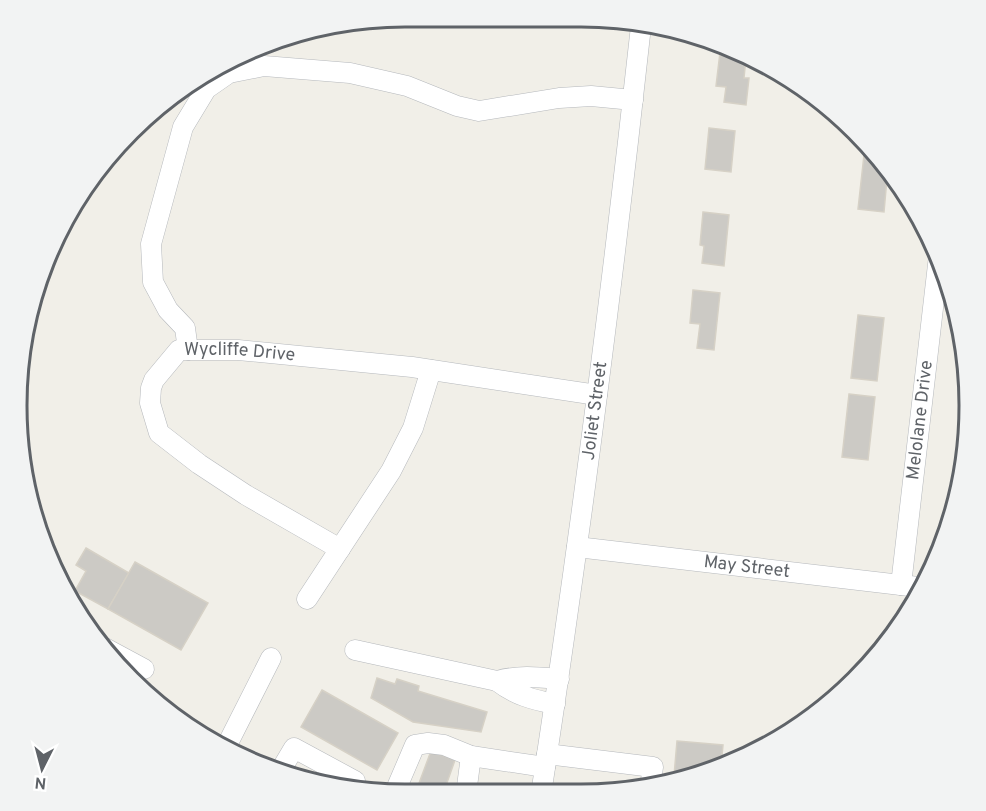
<svg xmlns="http://www.w3.org/2000/svg" width="986" height="811" viewBox="0 0 986 811" font-family="Overpass,sans-serif">
<style>
.building{fill:#cccac5;stroke:#d6d1c6;stroke-width:1.5}
.lines{fill:none;stroke-linecap:round;stroke-linejoin:round}
.minor-casing{stroke:#b5b8bc;stroke-width:21}
.minor{stroke:#fff;stroke-width:20}
.labels{text-anchor:middle;dominant-baseline:central;stroke-width:4.5;stroke-linejoin:round;paint-order:stroke}
.street-label{font-size:18px;fill:#5f6368;stroke:#fff}
.rim{fill:none;stroke:#5f6368;stroke-width:3}
</style>
<rect width="100%" height="100%" fill="#f1efe8"/>
<g class="building">
<path d="M 721,44 L 730,46 L 746,57 L 744,78 L 749,78 L 746,105 L 724,102 L 726,87 L 716,86 Z"/>
<path d="M 709,128 L 735,131 L 731,172 L 705,169 Z"/>
<path d="M 865,146 L 866,146 L 887,178 L 884,212 L 858,209 Z"/>
<path d="M 703,212 L 729,215 L 724,266 L 702,263 L 704,246 L 700,245 Z"/>
<path d="M 693,290 L 720,293 L 714,350 L 697,348 L 700,324 L 690,323 Z"/>
<path d="M 858,315 L 884,318 L 877,381 L 851,378 Z"/>
<path d="M 849,394 L 875,397 L 868,460 L 842,457 Z"/>
<path d="M 86,548 L 129,573 L 108,609 L 75,591 L 86,571 L 76,565 Z"/>
<path d="M 135,562 L 208,603 L 181,650 L 108,609 Z"/>
<path d="M 377,678 L 395,684 L 397,679 L 419,686 L 418,691 L 487,712 L 481,732 L 413,722 L 371,698 Z"/>
<path d="M 322,690 L 398,733 L 377,770 L 301,727 Z"/>
<path d="M 677,741 L 723,745 L 721,766 L 674,776 Z"/>
<path d="M 431,751 L 455,760 L 443,794 L 415,794 Z"/>
</g>
<g class="lines">
<defs>
<g id="minor">
<path d="M 188,350 L 185,328 L 168,310 L 153,282 L 151,244 L 183,127 L 206,89 L 229,73 L 264,66 L 350,73 L 407,86 L 457,106 L 479,111 L 559,98 L 591,96 L 633,100"/>
<path id="s1" d="M 577,547 L 918,587"/>
<path id="s2" d="M 340,549 L 246,495 L 199,464 L 159,433 L 150,403 L 151,388 L 154,380 L 179,350 L 238,350 L 412,367 L 597,395"/>
<path id="s3" d="M 901,585 L 939,256"/>
<path d="M 307,599 L 391,471 L 413,428 L 431,370"/>
<path d="M 105,648 L 144,669"/>
<path d="M 355,650 L 497,681"/>
<path d="M 555,704 C 533,700 515,695 497,681 C 518,675 537,677 559,679"/>
<path d="M 225,749 L 271,658"/>
<path d="M 547,754 L 653,767 L 651,780"/>
<path d="M 279,773 L 294,748 L 355,781 L 352,788"/>
<path d="M 394,794 L 415,745 L 428,743 L 444,745 L 471,756 L 545,767"/>
<path d="M 466,794 L 471,756"/>
<path id="s4" d="M 541,794 C 580,539 613,282 641,26"/>
</g>
</defs>
<use href="#minor" class="minor-casing"/>
<use href="#minor" class="minor"/>
</g>
<g class="labels">
<g class="street-label">
<text stroke="none"><textPath href="#s2" startOffset="370">Wycliffe Drive</textPath></text>
<text stroke="none"><textPath href="#s4" startOffset="387">Joliet Street</textPath></text>
<text stroke="none"><textPath href="#s3" startOffset="166">Melolane Drive</textPath></text>
<text stroke="none"><textPath href="#s1" startOffset="171">May Street</textPath></text>
</g>
</g>
<path d="M0 0H986V811H0ZM405 27H581A378 378 0 0 1 959 405V406A378 378 0 0 1 581 784H405A378 378 0 0 1 27 406V405A378 378 0 0 1 405 27Z" fill="#f2f3f3" fill-rule="evenodd"/>
<path class="rim" d="M405 27H581A378 378 0 0 1 959 405V406A378 378 0 0 1 581 784H405A378 378 0 0 1 27 406V405A378 378 0 0 1 405 27Z"/>
<g transform="translate(42 769) rotate(186)" stroke="#ffffff" stroke-width="4.5" paint-order="stroke">
<path d="M0-4.5L10 22L0 15L-10 22Z" fill="#5f6368"/>
<text y="-9" font-size="16" font-weight="bold" text-anchor="middle" fill="#5f6368">N</text>
</g>
</svg>
